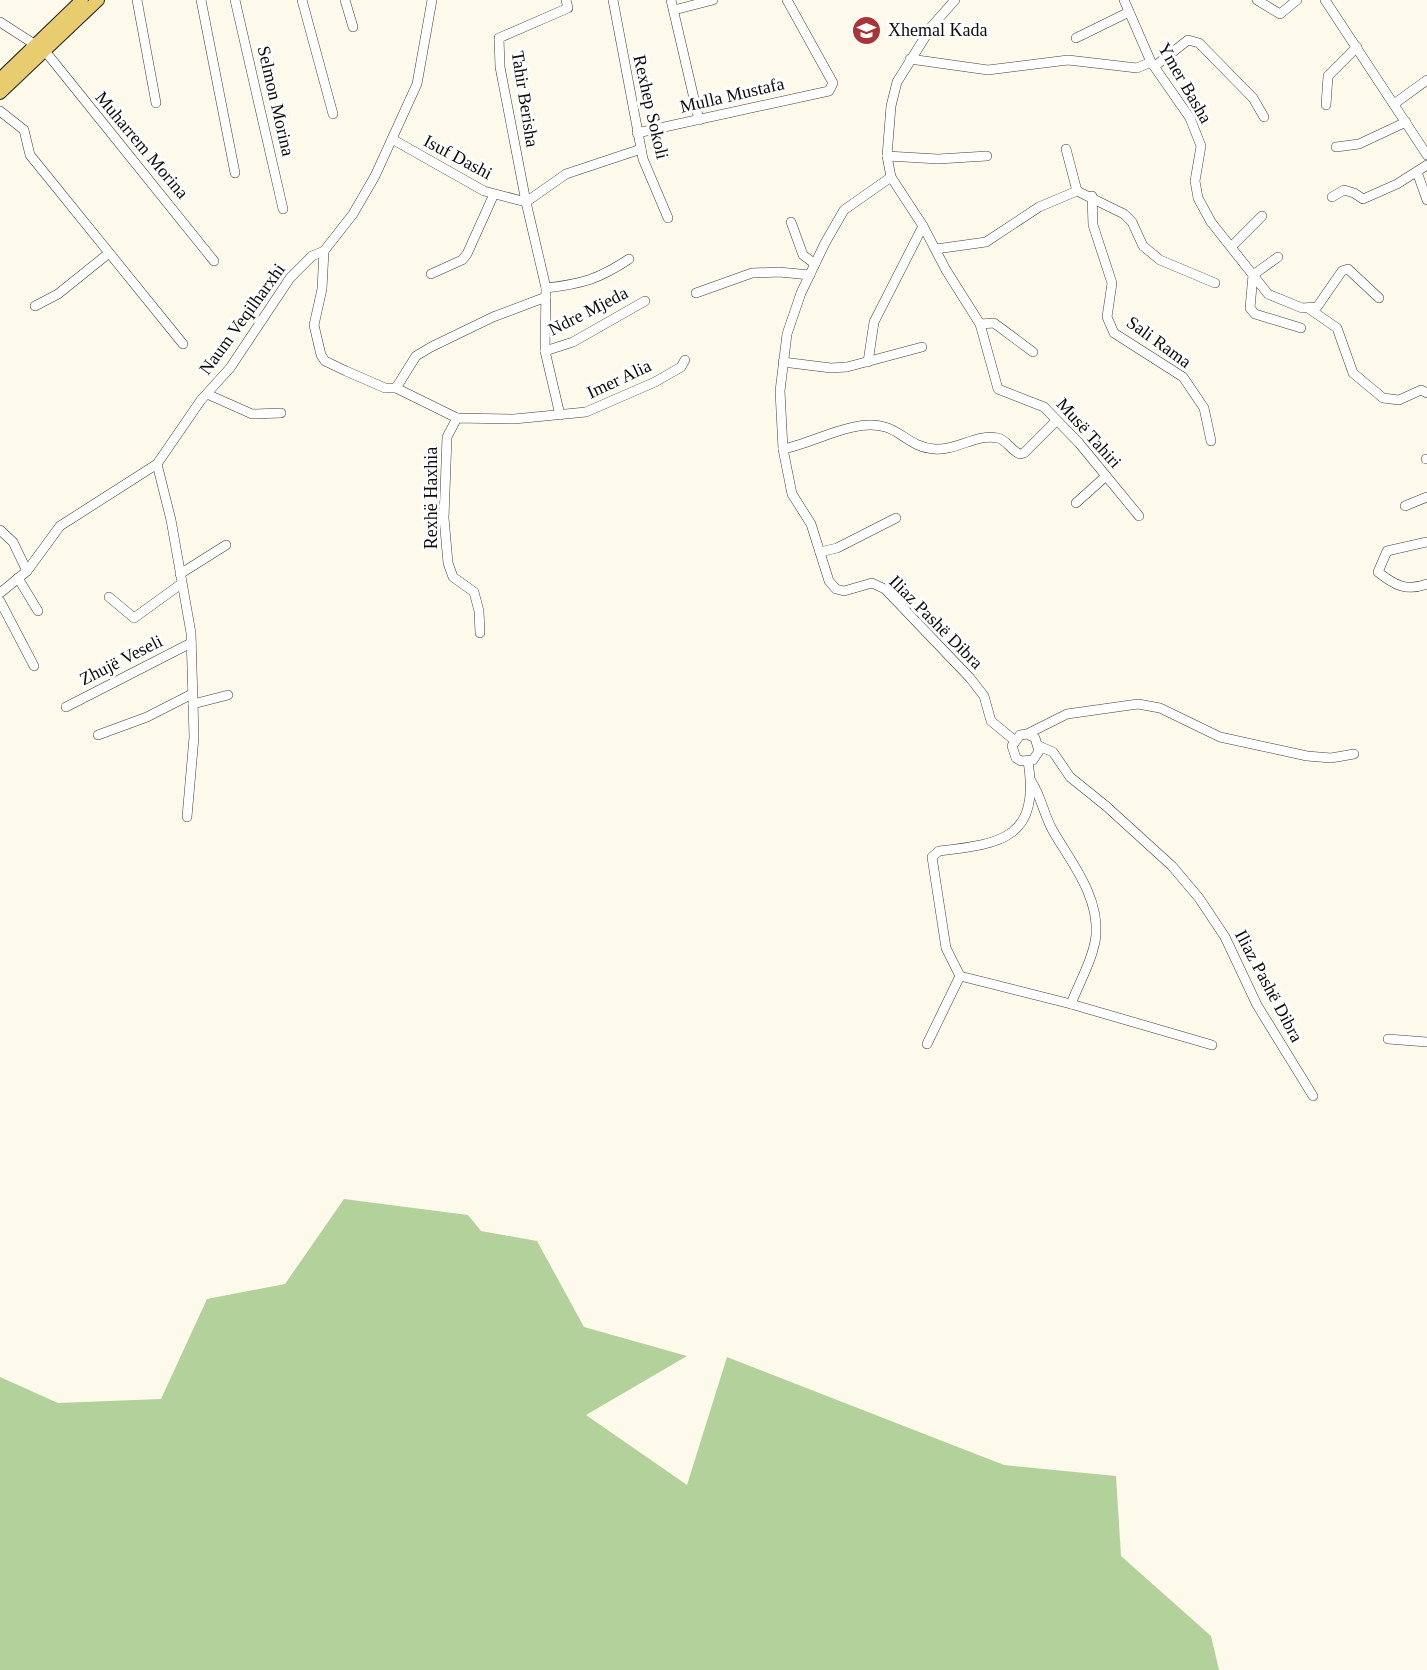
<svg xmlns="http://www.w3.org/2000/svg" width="1427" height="1670" viewBox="0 0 1427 1670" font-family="Georgia,serif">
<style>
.forest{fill:#b2d19b}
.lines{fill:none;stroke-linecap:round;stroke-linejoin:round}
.minor-casing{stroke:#3e3e3e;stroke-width:10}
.major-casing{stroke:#1c1c1c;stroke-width:14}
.minor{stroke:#fff;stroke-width:9}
.major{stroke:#e8cd70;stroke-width:12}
.labels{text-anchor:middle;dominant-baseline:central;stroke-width:6;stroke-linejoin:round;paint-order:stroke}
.poi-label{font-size:18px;fill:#0b0b0b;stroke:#fff;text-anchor:start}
.street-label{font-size:18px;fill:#0b0b0b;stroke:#fff}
</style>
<rect width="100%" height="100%" fill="#fdfaeb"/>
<path class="forest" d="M 344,1199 L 468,1215 L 481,1231 L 537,1241 L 584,1327 L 687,1356 L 586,1415 L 687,1485 L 727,1357 L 1004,1465 L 1116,1476 L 1121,1556 L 1211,1636 L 1219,1670 L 0,1670 L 0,1377 L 58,1403 L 161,1399 L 207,1299 L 285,1284 Z"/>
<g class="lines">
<defs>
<g id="minor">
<path d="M 137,0 L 156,103"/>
<path d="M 201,0 L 235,173"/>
<path d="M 235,0 L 283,209"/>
<path d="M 302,0 L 333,114"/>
<path d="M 345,0 L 353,27"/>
<path d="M 613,0 L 643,159 L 668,218"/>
<path d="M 671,0 L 699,120"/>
<path d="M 955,0 L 932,26 L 897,82 L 891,106 L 887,156 L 891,177 L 923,226 L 946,270 L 980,324 L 998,389 L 1044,407 L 1079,443 L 1139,516"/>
<path d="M 1124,0 L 1151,62 L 1190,118 L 1201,146 L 1195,181 L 1198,198 L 1211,222 L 1253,275 L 1250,308 L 1255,314 L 1301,328"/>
<path d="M 1257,0 L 1280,14 L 1297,0"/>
<path d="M 1325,0 L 1427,155"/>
<path d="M 674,10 L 713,0"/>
<path d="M 0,22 L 45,51 L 214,261"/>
<path d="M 1076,38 L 1129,12"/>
<path d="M 910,59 L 988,70 L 1068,60 L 1137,68 L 1151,62"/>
<path d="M 1155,66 L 1188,40 L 1199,43 L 1253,98 L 1264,117"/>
<path d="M 1394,104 L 1427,80"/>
<path d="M 1326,105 L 1328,76 L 1357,47"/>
<path d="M 0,111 L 24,130 L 30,155 L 183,344"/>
<path d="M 637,133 L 829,91 L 833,83 L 787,0"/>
<path d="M 392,139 L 484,191 L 526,202 L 566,174 L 641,149"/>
<path d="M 1336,147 L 1359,144 L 1406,122"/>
<path d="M 1066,149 L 1077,191"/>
<path d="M 887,156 L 938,159 L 987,156"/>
<path d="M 1417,172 L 1427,200"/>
<path d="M 891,177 L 844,210 L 825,243 L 801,293 L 787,334 L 780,391 L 783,449 L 792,494 L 811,524 L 829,581 L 836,589 L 844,591 L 872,583 L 885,589 L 970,678 L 984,696 L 991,721 L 1014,740"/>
<path d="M 1092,196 L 1093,225 L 1112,283 L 1107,317 L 1114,333 L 1183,377 L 1204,408 L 1211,441"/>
<path d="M 1332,197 L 1344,190 L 1354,193 L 1363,199 L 1397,184 L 1427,165"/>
<path d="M 791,222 L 803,255 L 815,264"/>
<path d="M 1232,246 L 1262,216"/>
<path d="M 936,249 L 986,242 L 1039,207 L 1077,191 L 1124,214 L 1132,222 L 1143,246 L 1160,260 L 1215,283"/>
<path d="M 324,251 L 322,289 L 314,325 L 321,355 L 325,361 L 346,371 L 385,388 L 396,388 L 457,418"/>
<path d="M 1278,257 L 1253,275 L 1268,294 L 1302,308 L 1317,307 L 1342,271 L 1348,269 L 1379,298"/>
<path d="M 431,274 L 462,260 L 467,254 L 494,194"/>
<path d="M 546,288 C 582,284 599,279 629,259"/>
<path d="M 696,293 L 752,273 L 779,272 L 810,275"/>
<path d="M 35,306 L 58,294 L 109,253"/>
<path d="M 1308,308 L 1337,328 L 1353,373 L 1383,398 L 1399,400 L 1421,390 L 1427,393"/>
<path d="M 980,324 L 994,323 L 1033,352"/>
<path d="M 545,351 L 573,342 L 645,301"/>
<path d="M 783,362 L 831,368 L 847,367 L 922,347"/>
<path d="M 868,362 L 874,322 L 923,226"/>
<path d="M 396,388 L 416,356 L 431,347 L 493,317 L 546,297"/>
<path d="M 207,394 L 252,414 L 281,413"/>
<path d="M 560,415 L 545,351 L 546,288 L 526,202 L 500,67 L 499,38 L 568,8 L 566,0"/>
<path d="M 783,449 C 814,443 854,418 885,427 C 901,431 912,448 935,449 C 956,451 977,433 998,438 C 1007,440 1011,451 1020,454 L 1024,453 L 1056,421"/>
<path d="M 1426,459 L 1427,459"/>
<path d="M 157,464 L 171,520 L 191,633 L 194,737 L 187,817"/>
<path d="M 1076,503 L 1106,476"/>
<path d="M 1405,506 L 1427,497"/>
<path d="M 0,530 L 13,542 L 27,571"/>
<path d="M 1427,542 L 1387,551 L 1378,572 C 1394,585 1407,592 1427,584"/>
<path d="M 820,552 L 837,548 L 896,518"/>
<path d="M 180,574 L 226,545"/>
<path d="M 18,578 L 38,611"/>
<path d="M 0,593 L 27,571 L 60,526 L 157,464 L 201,400 L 230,368 L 290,278 L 312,256 L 324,251 L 353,214 L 375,176 L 417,84 L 432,0"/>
<path d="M 109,597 L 134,618 L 181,584"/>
<path d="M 0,601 L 34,666"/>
<path d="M 480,633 L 479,611 L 474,592 L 453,577 L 448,563 L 444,518 L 447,437 L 457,418 L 514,419 L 586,412 L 655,382 L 681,367 L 685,360"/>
<path d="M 193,704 L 228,695"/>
<path d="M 66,707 L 191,643"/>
<path d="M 1027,734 L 1035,738 L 1039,751 L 1033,760 L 1021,761 L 1016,758 L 1012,746 L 1020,735 L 1027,734 L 1067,714 L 1138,704 L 1160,708 L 1220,737 L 1307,756 L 1331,758 L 1354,754"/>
<path d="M 98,735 L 147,717 L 192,694"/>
<path d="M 1039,746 L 1053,752 L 1070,777 L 1106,806 L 1172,866 L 1199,898 L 1225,937 L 1257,1005 L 1313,1096"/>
<path d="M 1031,781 C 1042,798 1043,813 1053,831 C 1071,862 1099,896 1096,935 C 1094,957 1079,983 1071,1004"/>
<path d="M 960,976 L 946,948 L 932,857 L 939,851 C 1004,844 1040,837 1028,761"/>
<path d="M 1388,1039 L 1427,1042"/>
<path d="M 927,1044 L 960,976 L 1071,1004 L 1212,1045"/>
</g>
<g id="major">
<path d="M 0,79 L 82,0"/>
<path d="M 0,93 L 98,0"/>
</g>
</defs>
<use href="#minor" class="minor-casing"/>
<use href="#major" class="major-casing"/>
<use href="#minor" class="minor"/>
<use href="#major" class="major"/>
</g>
<defs>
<symbol id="school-disc" viewBox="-11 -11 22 22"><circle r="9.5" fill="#a93437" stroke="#fff"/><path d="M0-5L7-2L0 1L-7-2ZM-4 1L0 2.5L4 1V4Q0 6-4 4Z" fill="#fff"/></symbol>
</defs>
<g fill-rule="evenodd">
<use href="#school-disc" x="850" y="14" width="33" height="33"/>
</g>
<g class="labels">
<g class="poi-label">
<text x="888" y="30">Xhemal Kada</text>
</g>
<g class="street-label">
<text transform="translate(1185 83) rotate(60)">Ymer Basha</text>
<text transform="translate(732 95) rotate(-13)">Mulla Mustafa</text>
<text transform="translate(525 99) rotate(81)">Tahir Berisha</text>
<text transform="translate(276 101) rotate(77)">Selmon Morina</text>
<text transform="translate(651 107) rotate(77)">Rexhep Sokoli</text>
<text transform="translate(142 145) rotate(50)">Muharrem Morina</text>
<text transform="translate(458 157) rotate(28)">Isuf Dashi</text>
<text transform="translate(588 311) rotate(-27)">Ndre Mjeda</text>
<text transform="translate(242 319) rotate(-54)">Naum Veqilharxhi</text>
<text transform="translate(1159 342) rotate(36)">Sali Rama</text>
<text transform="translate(619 379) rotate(-25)">Imer Alia</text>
<text transform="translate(1089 433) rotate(48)">Musë Tahiri</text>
<text transform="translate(431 498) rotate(-90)">Rexhë Haxhia</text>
<text transform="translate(936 622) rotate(45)">Iliaz Pashë Dibra</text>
<text transform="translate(121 660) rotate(-27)">Zhujë Veseli</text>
<text transform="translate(1269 986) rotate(62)">Iliaz Pashë Dibra</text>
</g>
</g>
</svg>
